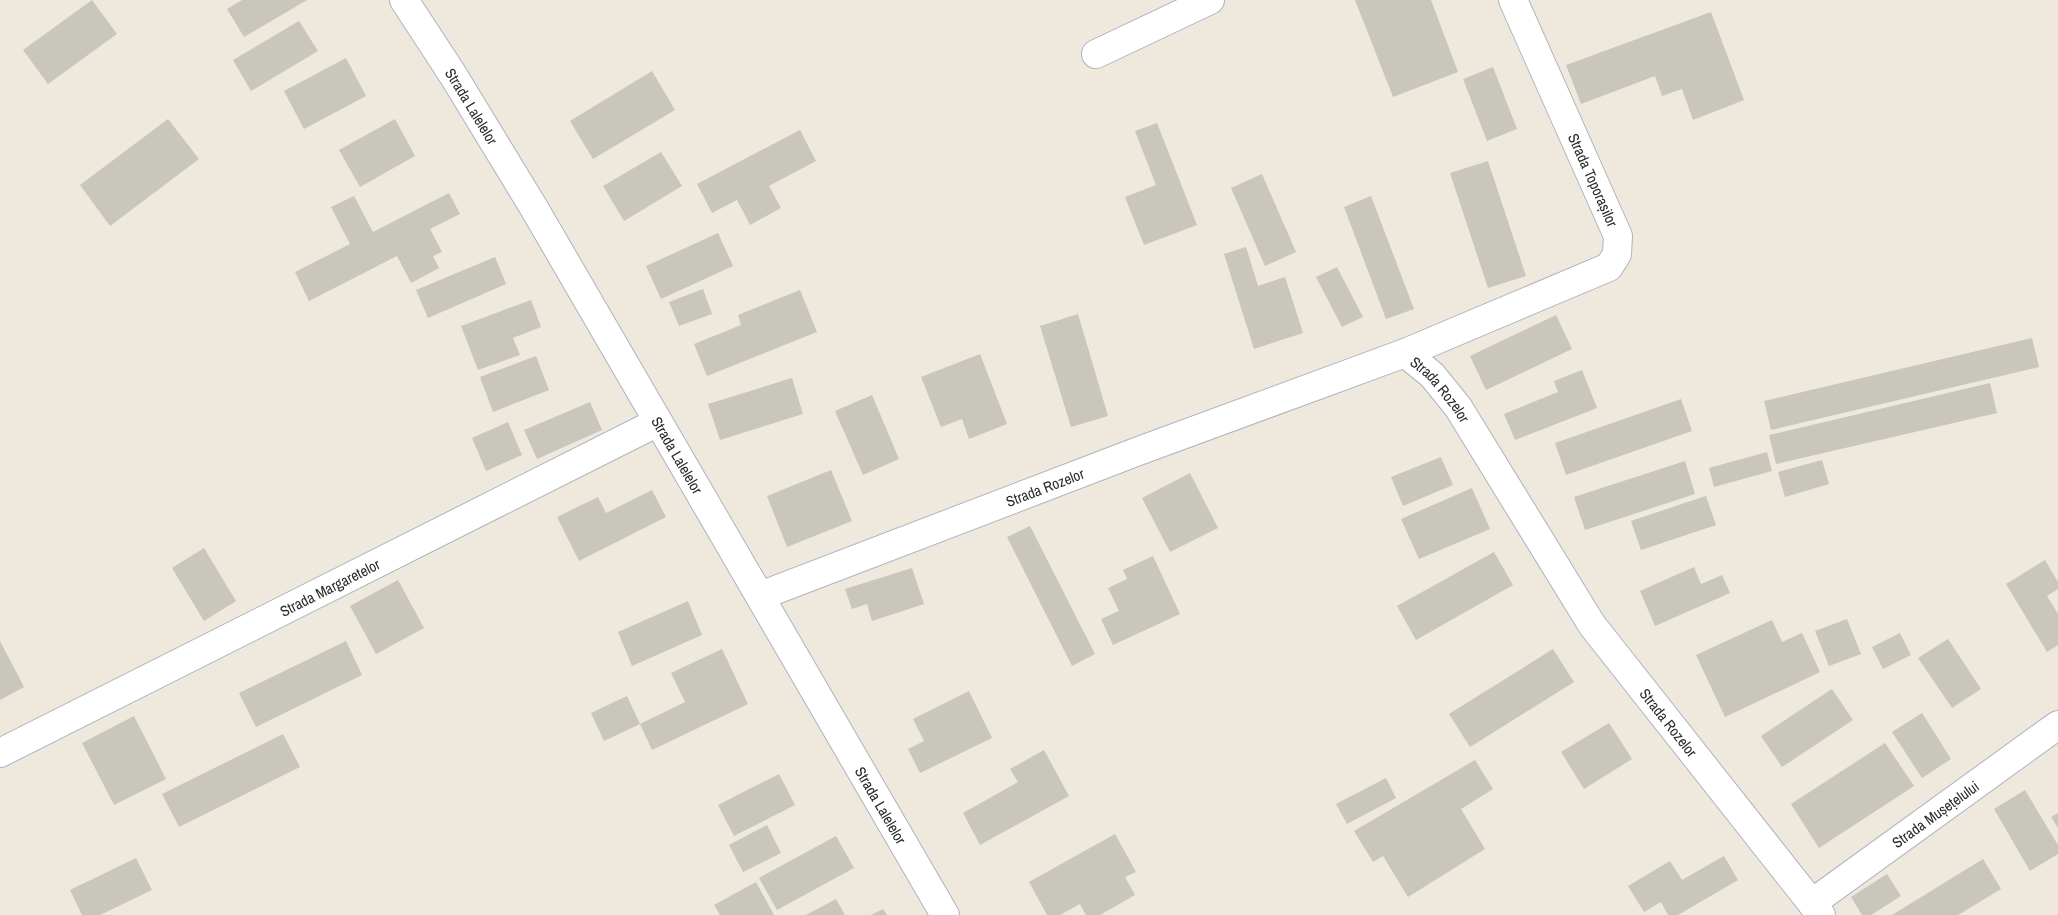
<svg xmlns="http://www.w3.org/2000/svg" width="2058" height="915" viewBox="0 0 2058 915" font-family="'Archivo Narrow',sans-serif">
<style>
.building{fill:#c9c6bb}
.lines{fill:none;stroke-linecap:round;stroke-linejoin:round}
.street-casing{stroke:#b1b2c0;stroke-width:30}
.street{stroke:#fff;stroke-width:28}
.labels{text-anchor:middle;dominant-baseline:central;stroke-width:4;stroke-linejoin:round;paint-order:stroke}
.street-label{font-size:15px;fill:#2c2c2c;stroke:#fff}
</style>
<rect width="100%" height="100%" fill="#eee8dd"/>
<g class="building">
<path d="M 92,0 L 117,34 L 48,84 L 23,50 Z"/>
<path d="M 242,0 L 307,0 L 244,37 L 227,9 Z"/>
<path d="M 1355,0 L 1431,0 L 1458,72 L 1393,97 Z"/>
<path d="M 1711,12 L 1744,100 L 1693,120 L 1682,89 L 1662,96 L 1655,76 L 1581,104 L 1566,65 Z"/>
<path d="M 299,21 L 318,51 L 251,91 L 233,60 Z"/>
<path d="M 346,58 L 366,96 L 304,129 L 284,91 Z"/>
<path d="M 1493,67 L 1517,129 L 1487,141 L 1463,79 Z"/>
<path d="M 652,71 L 675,110 L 593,159 L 570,121 Z"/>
<path d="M 168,119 L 199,159 L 110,226 L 80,185 Z"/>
<path d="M 395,119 L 415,156 L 360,187 L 339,150 Z"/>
<path d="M 1157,123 L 1197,225 L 1144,245 L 1125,197 L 1156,185 L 1135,131 Z"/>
<path d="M 800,130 L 816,161 L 769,186 L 781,208 L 750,225 L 737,200 L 712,213 L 697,184 Z"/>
<path d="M 661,152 L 682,186 L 624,221 L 603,186 Z"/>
<path d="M 1488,161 L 1526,276 L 1488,288 L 1450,173 Z"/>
<path d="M 1262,174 L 1296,252 L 1265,266 L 1231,188 Z"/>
<path d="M 449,193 L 460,214 L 430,229 L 442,252 L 433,256 L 439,268 L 411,283 L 397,256 L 309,301 L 295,272 L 350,244 L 331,207 L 354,196 L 373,232 Z"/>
<path d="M 1371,196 L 1414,309 L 1386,319 L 1344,207 Z"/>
<path d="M 718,233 L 733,266 L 661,299 L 646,266 Z"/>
<path d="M 1246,247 L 1258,286 L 1285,277 L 1303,333 L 1254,349 L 1224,254 Z"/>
<path d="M 495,257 L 506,284 L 428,318 L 416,290 Z"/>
<path d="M 1337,267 L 1363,317 L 1342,327 L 1316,277 Z"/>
<path d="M 703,289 L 712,314 L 679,326 L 669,302 Z"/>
<path d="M 800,290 L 817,332 L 707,376 L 694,344 L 741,325 L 738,315 Z"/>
<path d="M 531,300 L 541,327 L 513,338 L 520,355 L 478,370 L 461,326 Z"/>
<path d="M 1078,314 L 1108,416 L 1071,427 L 1040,326 Z"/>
<path d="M 1556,315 L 1572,349 L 1486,390 L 1470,356 Z"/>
<path d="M 2032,338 L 2039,367 L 1771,430 L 1764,401 Z"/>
<path d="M 980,354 L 1007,424 L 969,439 L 962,419 L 941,427 L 921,377 Z"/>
<path d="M 536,356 L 549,390 L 493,412 L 480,377 Z"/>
<path d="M 1582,370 L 1597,408 L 1515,440 L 1504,414 L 1558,392 L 1554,381 Z"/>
<path d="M 792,378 L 803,414 L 720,440 L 708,404 Z"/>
<path d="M 1990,383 L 1997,413 L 1776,464 L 1769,435 Z"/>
<path d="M 872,395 L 899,459 L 863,475 L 835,411 Z"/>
<path d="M 1681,399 L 1692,431 L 1566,475 L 1555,443 Z"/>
<path d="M 590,402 L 602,430 L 537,459 L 524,430 Z"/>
<path d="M 508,422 L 522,455 L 486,471 L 472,438 Z"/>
<path d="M 1767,452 L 1772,471 L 1714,487 L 1709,468 Z"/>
<path d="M 1441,457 L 1453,485 L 1403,506 L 1391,477 Z"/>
<path d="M 1822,460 L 1829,484 L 1785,497 L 1778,472 Z"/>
<path d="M 1685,461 L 1695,494 L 1585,530 L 1574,497 Z"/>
<path d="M 831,470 L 852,521 L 787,547 L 767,496 Z"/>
<path d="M 1190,473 L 1218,528 L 1170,552 L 1142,498 Z"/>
<path d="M 1472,488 L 1490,529 L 1419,559 L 1401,519 Z"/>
<path d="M 652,490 L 666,517 L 579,561 L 557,517 L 598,497 L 606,513 Z"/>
<path d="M 1706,496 L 1716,525 L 1641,550 L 1631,521 Z"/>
<path d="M 1030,526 L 1095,654 L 1072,666 L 1007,537 Z"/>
<path d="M 204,548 L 236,601 L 204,621 L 172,568 Z"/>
<path d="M 1494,552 L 1513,585 L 1416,640 L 1397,606 Z"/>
<path d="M 1153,556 L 1180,614 L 1113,645 L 1101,619 L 1119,611 L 1108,588 L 1127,579 L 1123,570 Z"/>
<path d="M 2045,560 L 2058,582 L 2058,589 L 2047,596 L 2058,614 L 2058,645 L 2047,652 L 2006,584 Z"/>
<path d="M 1694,567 L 1701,584 L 1722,575 L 1730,593 L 1655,626 L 1640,591 Z"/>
<path d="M 912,568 L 924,604 L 872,621 L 867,604 L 852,609 L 845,589 Z"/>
<path d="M 398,580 L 424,628 L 376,654 L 350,606 Z"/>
<path d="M 688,601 L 702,635 L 632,666 L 618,632 Z"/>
<path d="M 1847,619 L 1861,654 L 1829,666 L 1815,631 Z"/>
<path d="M 1772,620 L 1782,642 L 1802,633 L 1820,672 L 1725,717 L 1696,655 Z"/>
<path d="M 1900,633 L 1911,655 L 1883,669 L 1872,647 Z"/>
<path d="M 1948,639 L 1981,689 L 1952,708 L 1918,658 Z"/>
<path d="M 0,641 L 24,687 L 0,700 Z"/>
<path d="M 346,641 L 362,675 L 256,727 L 239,693 Z"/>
<path d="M 722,649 L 748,704 L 652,750 L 640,724 L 604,741 L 591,713 L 627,696 L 640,724 L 685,702 L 671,673 Z"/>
<path d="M 1553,649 L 1574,682 L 1470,747 L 1449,714 Z"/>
<path d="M 1832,689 L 1853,720 L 1782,767 L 1761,736 Z"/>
<path d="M 969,691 L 992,738 L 920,773 L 908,749 L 924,741 L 913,719 Z"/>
<path d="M 1922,713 L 1951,759 L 1922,778 L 1892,732 Z"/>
<path d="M 134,716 L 166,779 L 114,805 L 82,743 Z"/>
<path d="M 1609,723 L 1632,759 L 1584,789 L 1561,752 Z"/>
<path d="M 283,734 L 300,767 L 179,827 L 162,794 Z"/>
<path d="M 1885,743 L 1914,786 L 1819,848 L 1791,804 Z"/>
<path d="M 1044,750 L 1069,796 L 980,845 L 963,813 L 1018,782 L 1010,769 Z"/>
<path d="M 1475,760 L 1493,789 L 1461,809 L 1485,849 L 1408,897 L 1383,856 L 1373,862 L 1354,831 Z"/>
<path d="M 779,774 L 795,805 L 734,836 L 718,805 Z"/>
<path d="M 1386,778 L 1396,798 L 1347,824 L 1336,804 Z"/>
<path d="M 2025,790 L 2058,845 L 2058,854 L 2030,871 L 1994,809 Z"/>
<path d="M 2058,813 L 2058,828 L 2051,817 Z"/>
<path d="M 767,825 L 781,853 L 743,872 L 729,845 Z"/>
<path d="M 1115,834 L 1136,872 L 1125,877 L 1135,895 L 1100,915 L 1086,915 L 1080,904 L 1060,915 L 1047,915 L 1029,882 Z"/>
<path d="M 836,836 L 854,868 L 777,910 L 759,878 Z"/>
<path d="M 1724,856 L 1738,880 L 1678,915 L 1668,915 L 1661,902 L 1644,912 L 1628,886 L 1670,861 L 1682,880 Z"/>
<path d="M 136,858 L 152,890 L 100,915 L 82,915 L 70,890 Z"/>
<path d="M 1983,859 L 2001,889 L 1958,915 L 1892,915 Z"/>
<path d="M 1887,874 L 1901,896 L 1871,915 L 1862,915 L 1851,897 Z"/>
<path d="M 756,882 L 774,915 L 720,915 L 714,905 Z"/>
<path d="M 836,899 L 845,915 L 806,915 Z"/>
<path d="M 883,909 L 887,915 L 871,915 Z"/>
</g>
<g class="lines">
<defs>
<g id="street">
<path id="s1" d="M 404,0 L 453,75 L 534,208 L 945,915"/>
<path d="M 1096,54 L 1210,0"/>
<path id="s2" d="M 1405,353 L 1432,375 L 1458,407 L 1592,625 L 1821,915"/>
<path id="s3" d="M 760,596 L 1136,452 L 1405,353 L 1609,267 L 1617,254 L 1618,236 L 1513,0"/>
<path id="s4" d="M 0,753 L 658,422"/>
<path id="s5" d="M 1812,903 L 2058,725"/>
</g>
</defs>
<use href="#street" class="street-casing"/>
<use href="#street" class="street"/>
</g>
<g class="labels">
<g class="street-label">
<text stroke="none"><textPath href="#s1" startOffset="126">Strada Lalelelor</textPath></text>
<text transform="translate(1593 180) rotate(66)">Strada Toporașilor</text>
<text stroke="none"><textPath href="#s2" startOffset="51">Strada Rozelor</textPath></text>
<text stroke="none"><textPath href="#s1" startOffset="531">Strada Lalelelor</textPath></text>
<text stroke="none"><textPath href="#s3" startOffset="305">Strada Rozelor</textPath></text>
<text stroke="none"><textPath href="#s4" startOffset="369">Strada Margaretelor</textPath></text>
<text stroke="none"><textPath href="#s2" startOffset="456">Strada Rozelor</textPath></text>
<text stroke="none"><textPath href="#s1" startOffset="936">Strada Lalelelor</textPath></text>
<text stroke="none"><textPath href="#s5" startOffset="152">Strada Mușețelului</textPath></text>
</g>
</g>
</svg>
